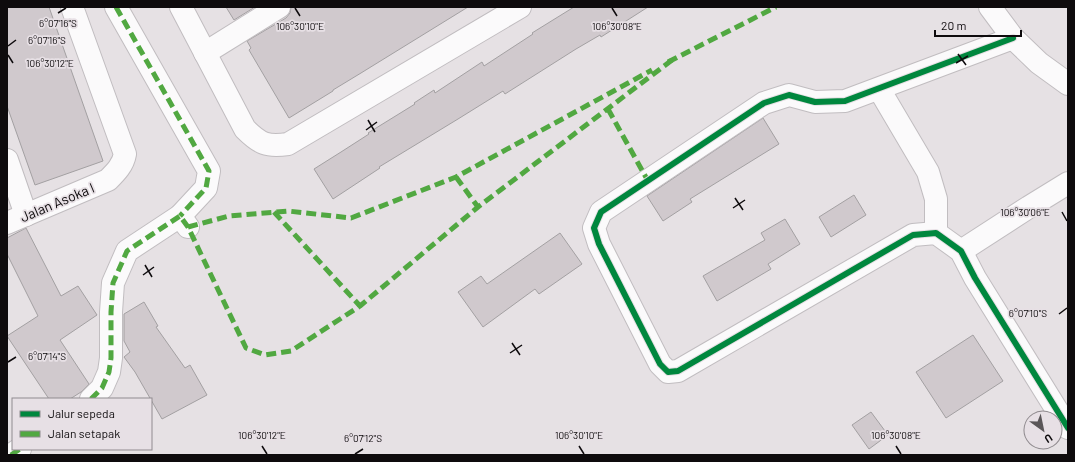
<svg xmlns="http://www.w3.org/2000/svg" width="1075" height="462" viewBox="0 0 1075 462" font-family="Barlow,sans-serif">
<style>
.building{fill:#d0c9cd;stroke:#a3a0a2}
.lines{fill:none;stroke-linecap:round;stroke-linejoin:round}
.street-casing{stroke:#c1bdc0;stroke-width:24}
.street{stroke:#fbfafb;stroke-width:22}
.quiet{stroke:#51a841;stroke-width:5;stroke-dasharray:10 5;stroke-linecap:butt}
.cycleway-casing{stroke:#e7e0e5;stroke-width:8}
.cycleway{stroke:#00873e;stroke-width:6}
.ticks{fill:none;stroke:#0e0b0d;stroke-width:1.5}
.labels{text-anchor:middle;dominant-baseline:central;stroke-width:3.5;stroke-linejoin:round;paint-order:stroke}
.street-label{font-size:14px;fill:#0e0b0d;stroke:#e7e0e5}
.ticks-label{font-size:10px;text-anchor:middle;fill:#0e0b0d;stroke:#e7e0e5;stroke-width:3.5;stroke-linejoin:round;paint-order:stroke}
</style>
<rect width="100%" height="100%" fill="#e6e1e4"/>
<g class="building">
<path d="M 7,7 L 49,7 L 103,161 L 35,185 L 7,106 Z"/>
<path d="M 226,7 L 255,7 L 234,20 Z"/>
<path d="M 291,7 L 468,7 L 361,73 L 333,90 L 333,91 L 289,118 L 249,50 L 251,48 L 247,41 L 286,18 L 290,13 Z"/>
<path d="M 574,7 L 648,7 L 601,37 L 600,35 L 576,49 L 505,94 L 503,91 L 458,119 L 379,167 L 380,168 L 333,199 L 314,169 L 341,152 L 369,134 L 368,133 L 415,104 L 414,103 L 434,90 L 435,93 L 482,62 L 484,66 L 533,34 L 532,33 Z"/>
<path d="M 763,118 L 779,144 L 690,199 L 692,202 L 663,221 L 647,196 Z"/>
<path d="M 854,195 L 866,215 L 831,237 L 819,217 Z"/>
<path d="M 785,219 L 800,244 L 768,264 L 771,269 L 717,301 L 703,276 L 765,240 L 761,233 Z"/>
<path d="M 26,228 L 61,296 L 78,286 L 97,315 L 60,340 L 89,384 L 81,392 L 70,399 L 49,399 L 7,336 L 38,316 L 7,254 L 7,238 Z"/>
<path d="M 560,233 L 582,264 L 539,294 L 535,289 L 483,327 L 458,292 L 481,276 L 487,284 Z"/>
<path d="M 144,302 L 158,326 L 156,327 L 185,368 L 190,365 L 207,395 L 162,419 L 135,372 L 124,357 L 130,352 L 124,341 L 124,314 Z"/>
<path d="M 973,335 L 1003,381 L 946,418 L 916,372 Z"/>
<path d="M 871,412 L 888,435 L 869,449 L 852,425 Z"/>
</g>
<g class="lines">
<defs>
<g id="street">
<path d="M 116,7 L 209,171 L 206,188 L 180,216"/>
<path d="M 181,7 L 245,129 C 260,144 267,147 288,144 L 520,7"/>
<path d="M 990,7 L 1013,38 L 1039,63 L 1068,84"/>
<path d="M 1013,38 L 845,101 L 815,102 L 789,95 L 764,103 L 601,212 L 594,228 L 599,244 L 660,364 L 668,372 L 678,371 L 913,235 L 936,233 L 961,251 L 975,278 L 1068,428"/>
<path d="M 205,53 L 279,7"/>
<path d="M 879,89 L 928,172 L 936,199 L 936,233"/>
<path d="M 7,160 L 26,215"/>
<path d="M 7,223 L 108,180 C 116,172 123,165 125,154 L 72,7"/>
<path d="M 961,251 L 1029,207 L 1068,183"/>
<path d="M 91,399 L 102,388 L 109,372 L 111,358 L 111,312 L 113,283 L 127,251 L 180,216 L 188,227"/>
<path d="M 11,455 L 20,449"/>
</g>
</defs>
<use href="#street" class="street-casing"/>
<use href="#street" class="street"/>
<g class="quiet">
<path d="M 116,7 L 209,171 L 206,188 L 180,216"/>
<path d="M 668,62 L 776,7"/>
<path d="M 608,109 L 648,181"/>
<path d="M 456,177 L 478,207"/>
<path d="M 274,212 L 360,306"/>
<path d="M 188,227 L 229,216 L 288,211 L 351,218 L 456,177 L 652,70"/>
<path d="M 91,399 L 102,388 L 109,372 L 111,358 L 111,312 L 113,283 L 127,251 L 180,216 L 188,227 L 246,348 L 265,355 L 291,351 L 360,306 L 478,207 L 672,60"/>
<path d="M 11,455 L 20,449"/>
</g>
<defs>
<path id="cycleway" d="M 1013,38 L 845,101 L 815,102 L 789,95 L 764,103 L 601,212 L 594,228 L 599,244 L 660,364 L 668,372 L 678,371 L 913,235 L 936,233 L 961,251 L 975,278 L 1068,428"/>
</defs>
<use href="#cycleway" class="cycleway-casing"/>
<use href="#cycleway" class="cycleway"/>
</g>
<path class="ticks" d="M 295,8 L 300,16M 612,8 L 617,16M 58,13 L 66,8M 8,46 L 16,40M 958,54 L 966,65M 8,55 L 13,63M 956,63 L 968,56M 368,120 L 375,132M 366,130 L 377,122M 735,198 L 743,210M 733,208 L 745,200M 1062,212 L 1067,221M 145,265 L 152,277M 143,275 L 154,267M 1059,314 L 1067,308M 512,343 L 520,355M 510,353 L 522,345M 8,362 L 16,357M 262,446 L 267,454M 579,446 L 584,454M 896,446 L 901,454M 355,454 L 363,449"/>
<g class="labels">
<g class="street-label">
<text transform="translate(57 202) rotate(-23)">Jalan Asoka I</text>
</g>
</g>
<g class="ticks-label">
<text x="58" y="27">6°07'16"S</text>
<text x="300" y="30">106°30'10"E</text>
<text x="617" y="30">106°30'08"E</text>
<text x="47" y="44">6°07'16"S</text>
<text x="50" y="67">106°30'12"E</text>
<text x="1025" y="216">106°30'06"E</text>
<text x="1028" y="317">6°07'10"S</text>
<text x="47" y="360">6°07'14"S</text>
<text x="262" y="439">106°30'12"E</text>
<text x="579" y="439">106°30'10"E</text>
<text x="896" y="439">106°30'08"E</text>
<text x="363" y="442">6°07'12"S</text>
</g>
<rect width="1075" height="462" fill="none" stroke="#0e0b0d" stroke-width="16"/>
<rect x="12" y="398" width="140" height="52" fill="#e7e0e5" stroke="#908b8f"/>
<rect x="20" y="411" width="20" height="6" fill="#00873e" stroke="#908b8f"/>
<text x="48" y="418" font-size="12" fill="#0e0b0d">Jalur sepeda</text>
<rect x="20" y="431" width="20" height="6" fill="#51a841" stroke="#908b8f"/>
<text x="48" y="438" font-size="12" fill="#0e0b0d">Jalan setapak</text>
<g transform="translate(1043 430) rotate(147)"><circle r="19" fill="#e7e0e5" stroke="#908b8f"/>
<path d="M0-3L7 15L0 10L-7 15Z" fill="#5a5658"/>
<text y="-6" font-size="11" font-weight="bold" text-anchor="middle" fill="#0e0b0d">U</text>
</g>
<path d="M935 30v6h86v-6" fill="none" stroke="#0e0b0d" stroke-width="2"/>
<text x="941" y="30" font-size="12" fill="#0e0b0d" stroke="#e7e0e5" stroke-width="3" paint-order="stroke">20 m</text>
</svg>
